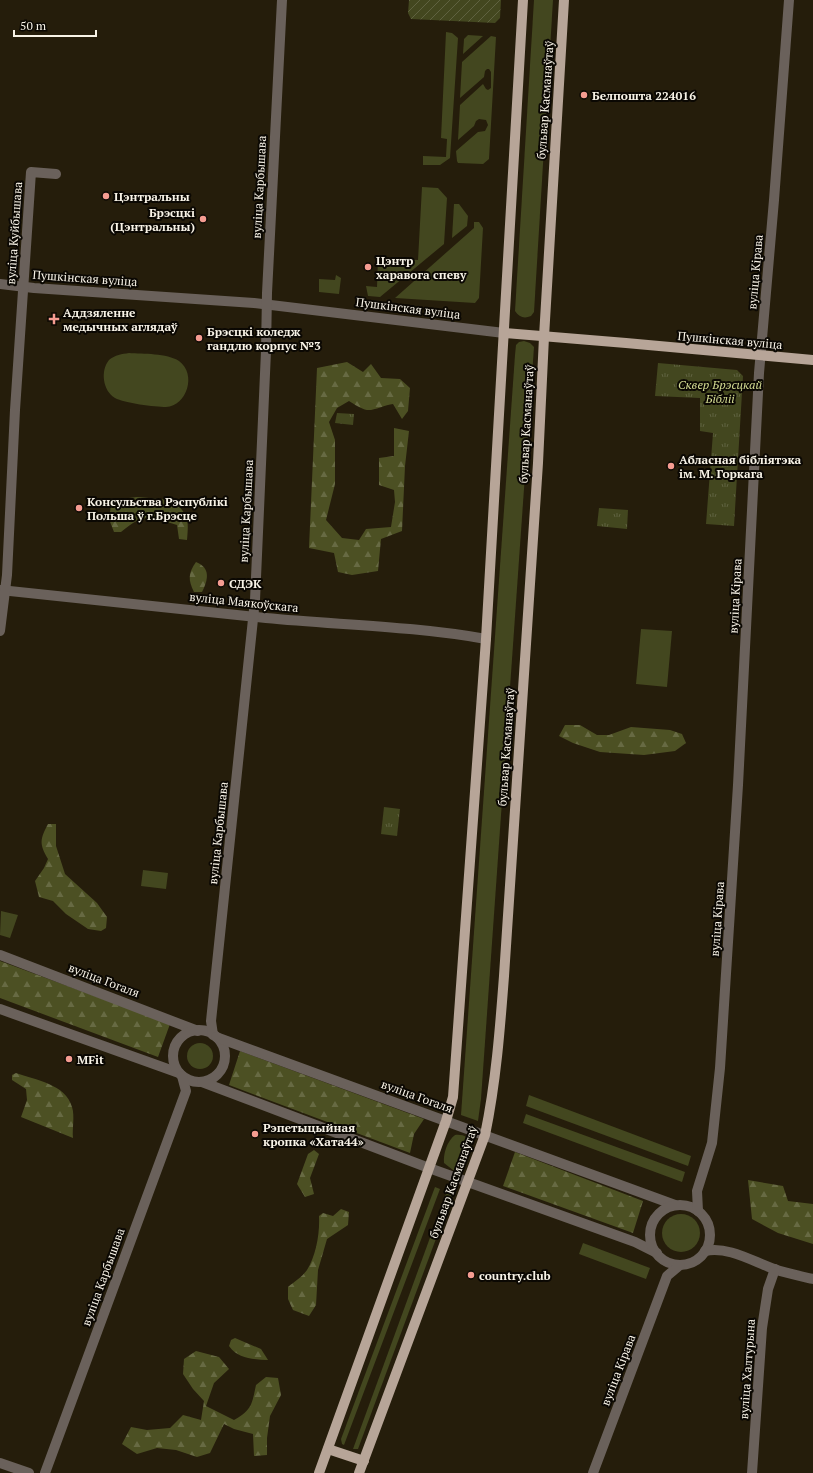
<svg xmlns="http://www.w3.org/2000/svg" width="813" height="1473" viewBox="0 0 813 1473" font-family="'PT Serif',serif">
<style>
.grass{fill:#43471f}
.forest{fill:url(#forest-firs)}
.park{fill:url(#park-tufts)}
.garden{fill:url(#garden-furrows)}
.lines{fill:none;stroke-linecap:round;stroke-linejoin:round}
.minor{stroke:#6a615b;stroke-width:10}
.major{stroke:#b7a598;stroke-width:10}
.poi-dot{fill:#f59c91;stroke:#0b0803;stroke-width:1.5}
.labels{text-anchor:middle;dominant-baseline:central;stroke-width:4;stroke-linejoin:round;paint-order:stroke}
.poi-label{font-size:12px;font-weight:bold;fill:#f8f3e7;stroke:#0b0803;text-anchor:start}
.street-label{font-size:12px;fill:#f8f3e7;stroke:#0b0803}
.park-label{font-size:12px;font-style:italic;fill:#d6de94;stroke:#0b0803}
</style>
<defs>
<pattern id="forest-firs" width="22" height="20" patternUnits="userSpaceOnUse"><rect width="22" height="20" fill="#4c5023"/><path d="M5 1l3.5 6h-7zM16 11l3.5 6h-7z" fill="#676a43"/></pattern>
<pattern id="park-tufts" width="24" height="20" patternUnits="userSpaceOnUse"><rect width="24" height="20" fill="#43471f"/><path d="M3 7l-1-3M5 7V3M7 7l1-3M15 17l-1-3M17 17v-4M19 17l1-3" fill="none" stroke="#5f6240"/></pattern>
<pattern id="garden-furrows" width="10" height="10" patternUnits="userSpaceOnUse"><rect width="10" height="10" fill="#43471f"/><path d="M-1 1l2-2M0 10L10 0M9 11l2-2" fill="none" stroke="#5f6240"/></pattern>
</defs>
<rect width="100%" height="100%" fill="#251d0b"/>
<g class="grass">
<path d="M 534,0 L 553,0 L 534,312 L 531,316 C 524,319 519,317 515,311 Z"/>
<path d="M 446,32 L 452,33 L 458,38 L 450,158 L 440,165 L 423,165 L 423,156 L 446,157 L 447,139 L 441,138 Z"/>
<path d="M 468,35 L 483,36 L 463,54 L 464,39 Z"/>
<path d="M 491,36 L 496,37 L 489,159 L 483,164 L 458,163 L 457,161 L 456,151 L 478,132 L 485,131 L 488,125 L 486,120 L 479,119 L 476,121 L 474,126 L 458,140 L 460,105 L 483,84 L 486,89 L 488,90 L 491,88 L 491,72 L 489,69 L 487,69 L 485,71 L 484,77 L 460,98 L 462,62 Z"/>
<path d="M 422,187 L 438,188 L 447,198 L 444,244 L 380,297 L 368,296 L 366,286 L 377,287 L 378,258 L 418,260 Z"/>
<path d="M 454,204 L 459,204 L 468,216 L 467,226 L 452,238 Z"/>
<path d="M 474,222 L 479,222 L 483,228 L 479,298 L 475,303 L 395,298 L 474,228 Z"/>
<path d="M 336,275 L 341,278 L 339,294 L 319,292 L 319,279 L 335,280 Z"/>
<path d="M 524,341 L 530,343 L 534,347 L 481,1099 L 478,1121 L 461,1115 L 515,355 L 516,345 L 519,342 Z"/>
<path d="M 129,353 C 143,354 167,353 179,361 C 197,374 187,406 166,407 C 155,407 124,403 115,398 C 103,391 100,371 109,360 C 115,355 122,354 129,353 Z"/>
<path d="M 641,629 L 672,631 L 667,687 L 636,684 Z"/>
<path d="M 143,870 L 168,873 L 166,889 L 141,886 Z"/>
<path d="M 1,911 L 18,915 L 10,938 L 0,935 Z"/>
<circle cx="200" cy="1056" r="13"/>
<path d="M 529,1095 L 691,1156 L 688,1166 L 526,1106 Z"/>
<path d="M 526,1114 L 685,1172 L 682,1182 L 523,1123 Z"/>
<path d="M 455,1135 C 463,1134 469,1137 472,1145 L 465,1165 L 460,1170 L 453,1170 L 444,1163 C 443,1154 447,1141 455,1135 Z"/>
<path d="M 435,1187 L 440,1189 L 344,1445 L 342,1444 L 341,1439 Z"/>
<path d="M 447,1191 L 453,1193 L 358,1449 L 353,1449 Z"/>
<circle cx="681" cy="1233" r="19"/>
<path d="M 583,1243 L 650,1268 L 646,1279 L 579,1254 Z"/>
</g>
<g class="forest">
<path d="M 347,362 L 363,372 L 371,364 L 381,378 L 400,379 L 410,388 L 408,411 L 402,419 L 393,404 C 385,405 373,411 367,410 C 361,409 354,404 349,401 L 337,408 L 329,422 L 335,440 L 335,484 L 326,520 L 342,538 L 359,540 L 366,529 L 391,527 L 395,502 L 394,490 L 379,485 L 379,458 L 394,456 L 394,428 L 409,431 L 405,466 L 402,531 L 381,539 L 378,571 L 352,575 L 338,572 L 334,553 L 309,548 L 317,368 Z"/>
<path d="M 137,497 L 173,500 C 188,516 189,517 187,540 L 179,539 L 177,525 C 149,517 145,512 121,532 L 114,532 L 109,519 L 111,505 L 121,499 Z"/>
<path d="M 196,562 C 211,568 208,580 202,592 L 194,592 C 188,580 188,573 196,562 Z"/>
<path d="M 565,725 L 580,725 L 597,735 L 609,735 L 631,727 L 670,730 L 682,734 L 686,743 L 675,751 L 644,755 L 600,752 L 573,743 L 559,736 Z"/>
<path d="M 48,824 L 56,824 L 56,846 L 65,874 L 97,903 L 107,917 L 106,928 L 101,931 L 88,929 L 66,914 L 53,901 L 39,897 L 35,881 L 44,868 L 48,859 C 39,844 40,839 48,824 Z"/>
<path d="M 0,961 L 170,1024 L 158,1057 L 0,998 Z"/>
<path d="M 240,1051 L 424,1119 L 414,1134 L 410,1153 L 229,1085 Z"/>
<path d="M 16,1073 C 35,1080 66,1084 72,1107 C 75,1116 72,1129 73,1138 L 21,1117 L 27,1100 L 26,1089 L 12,1080 L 12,1075 Z"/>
<path d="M 314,1150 L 319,1154 L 310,1178 L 314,1194 L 305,1197 L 297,1184 L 308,1154 Z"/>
<path d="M 515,1152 L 643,1201 L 633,1233 L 503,1186 Z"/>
<path d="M 748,1180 L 783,1186 L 788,1201 L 813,1204 L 813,1244 L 778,1233 L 752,1219 Z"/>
<path d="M 341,1209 L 349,1212 L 348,1225 L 327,1239 L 318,1270 L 316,1305 L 309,1316 L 293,1310 L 288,1299 L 288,1287 C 294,1282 302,1277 307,1270 C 316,1256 320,1233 319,1216 L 323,1213 L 333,1216 Z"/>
<path d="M 235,1338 L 261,1349 L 268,1360 C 253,1359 238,1359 229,1346 L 231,1340 Z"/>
<path d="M 196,1351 L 219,1357 L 229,1369 L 214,1383 L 206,1406 L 234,1420 C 252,1410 252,1404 256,1385 L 266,1377 L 278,1378 L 281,1395 L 270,1416 L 267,1438 L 267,1455 L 254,1456 L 253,1434 L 234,1429 L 224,1424 L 210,1453 L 197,1457 L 176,1450 L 157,1448 L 137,1454 L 122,1444 L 131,1427 L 147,1430 L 170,1428 L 183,1415 L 201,1420 L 204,1401 L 193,1389 L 183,1374 L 184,1359 Z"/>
</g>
<g class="park">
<path d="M 658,363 L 737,370 L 743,376 L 734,526 L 706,524 L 713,433 L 700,431 L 700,398 L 655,396 Z"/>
<path d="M 337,413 L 354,414 L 353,425 L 335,423 Z"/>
<path d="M 599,508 L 628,510 L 627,529 L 597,526 Z"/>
<path d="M 384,807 L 400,809 L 397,836 L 381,834 Z"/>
</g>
<path class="garden" d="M 409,0 L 501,0 L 500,18 L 495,23 L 411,19 L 408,13 Z"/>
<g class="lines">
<g class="minor">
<path d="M 0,284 L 34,288 L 254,303 L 504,333"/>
<path d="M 0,590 C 89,599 177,609 266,618 C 339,625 413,626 486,639"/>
<path d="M 0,631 L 7,575 L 15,410 L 31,172 L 56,174"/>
<path d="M 0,955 L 198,1031"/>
<path d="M 0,1009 L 179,1073"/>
<circle cx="199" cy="1056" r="26"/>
<path d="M 213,1035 L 211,1021 L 255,600 L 266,351 L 267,293 L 282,0"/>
<path d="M 216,1037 L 675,1205"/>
<path d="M 202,1082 L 429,1168 L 635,1242 L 657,1253"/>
<circle cx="680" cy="1235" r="30"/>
<path d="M 698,1211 L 697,1191 L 712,1143 L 720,1068 L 738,785 L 759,373 L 774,200 L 789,0"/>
<path d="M 705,1251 C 728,1246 752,1261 774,1269 C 786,1273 800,1276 813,1279"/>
<path d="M 0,1463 L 29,1473"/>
<path d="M 45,1473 L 186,1091 L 182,1076"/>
<path d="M 593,1473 L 667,1276 L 680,1265"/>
<path d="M 752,1473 L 762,1328 L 768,1289 L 775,1269"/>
</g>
<g class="major">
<path d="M 504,333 L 626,343 L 813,360"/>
<path d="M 328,1449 L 364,1461"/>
<path d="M 319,1473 L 446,1121 L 453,1097 L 486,639 L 523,0"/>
<path d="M 359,1473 L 485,1135 C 496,1082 500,1029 504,976 L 538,463 L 544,337 L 564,0"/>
</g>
</g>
<g class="poi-dot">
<circle cx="584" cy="95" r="4"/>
<circle cx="106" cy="196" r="4"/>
<circle cx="203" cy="219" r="4"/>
<circle cx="368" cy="267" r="4"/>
<path d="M52 313h4v4h4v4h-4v4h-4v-4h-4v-4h4z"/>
<circle cx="199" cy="338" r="4"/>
<circle cx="671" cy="466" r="4"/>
<circle cx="79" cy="508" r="4"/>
<circle cx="221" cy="583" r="4"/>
<circle cx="69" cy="1059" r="4"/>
<circle cx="255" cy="1134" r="4"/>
<circle cx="471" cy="1275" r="4"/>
</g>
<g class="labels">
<g class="poi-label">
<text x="592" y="95">Белпошта 224016</text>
<text x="114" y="196">Цэнтральны</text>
<text x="195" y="212" text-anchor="end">Брэсцкі<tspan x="195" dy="14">(Цэнтральны)</tspan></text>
<text x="376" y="260">Цэнтр<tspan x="376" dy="14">харавога спеву</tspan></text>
<text x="63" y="312">Аддзяленне<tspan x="63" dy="14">медычных аглядаў</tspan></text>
<text x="207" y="331">Брэсцкі коледж<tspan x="207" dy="14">гандлю корпус №3</tspan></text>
<text x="679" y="459">Абласная бібліятэка<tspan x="679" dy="14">ім. М. Горкага</tspan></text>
<text x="87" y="501">Консульства Рэспублікі<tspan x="87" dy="14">Польша ў г.Брэсце</tspan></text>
<text x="229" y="583">СДЭК</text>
<text x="77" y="1059">MFit</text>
<text x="263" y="1127">Рэпетыцыйная<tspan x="263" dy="14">кропка «Хата44»</tspan></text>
<text x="479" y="1275">country.club</text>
</g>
<g class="street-label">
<text transform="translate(545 100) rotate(-86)">бульвар Касманаўтаў</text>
<text transform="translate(259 187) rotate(-87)">вуліца Карбышава</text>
<text transform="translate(14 233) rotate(-86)">вуліца Куйбышава</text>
<text transform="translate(755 272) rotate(-85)">вуліца Кірава</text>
<text transform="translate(85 278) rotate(4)">Пушкінская вуліца</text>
<text transform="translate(408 308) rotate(7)">Пушкінская вуліца</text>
<text transform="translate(730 340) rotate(5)">Пушкінская вуліца</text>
<text transform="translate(526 424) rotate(-87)">бульвар Касманаўтаў</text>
<text transform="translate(246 511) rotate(-87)">вуліца Карбышава</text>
<text transform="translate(735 596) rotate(-87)">вуліца Кірава</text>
<text transform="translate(244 602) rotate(6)">вуліца Маякоўскага</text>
<text transform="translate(506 747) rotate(-86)">бульвар Касманаўтаў</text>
<text transform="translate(218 833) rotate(-84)">вуліца Карбышава</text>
<text transform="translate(717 919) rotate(-86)">вуліца Кірава</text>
<text transform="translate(104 980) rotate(21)">вуліца Гогаля</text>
<text transform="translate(417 1096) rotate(20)">вуліца Гогаля</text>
<text transform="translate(453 1182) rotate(-70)">бульвар Касманаўтаў</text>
<text transform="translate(103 1277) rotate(-70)">вуліца Карбышава</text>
<text transform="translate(747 1369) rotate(-86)">вуліца Халтурына</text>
<text transform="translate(618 1370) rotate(-69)">вуліца Кірава</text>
</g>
<g class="park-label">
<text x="720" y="384">Сквер Брэсцкай<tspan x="720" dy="14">Бібліі</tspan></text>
</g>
</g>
<path d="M14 30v6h82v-6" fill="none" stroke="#f8f3e7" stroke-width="2"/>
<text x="20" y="30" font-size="12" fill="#f8f3e7" stroke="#0b0803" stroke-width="3" paint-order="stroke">50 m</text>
</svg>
